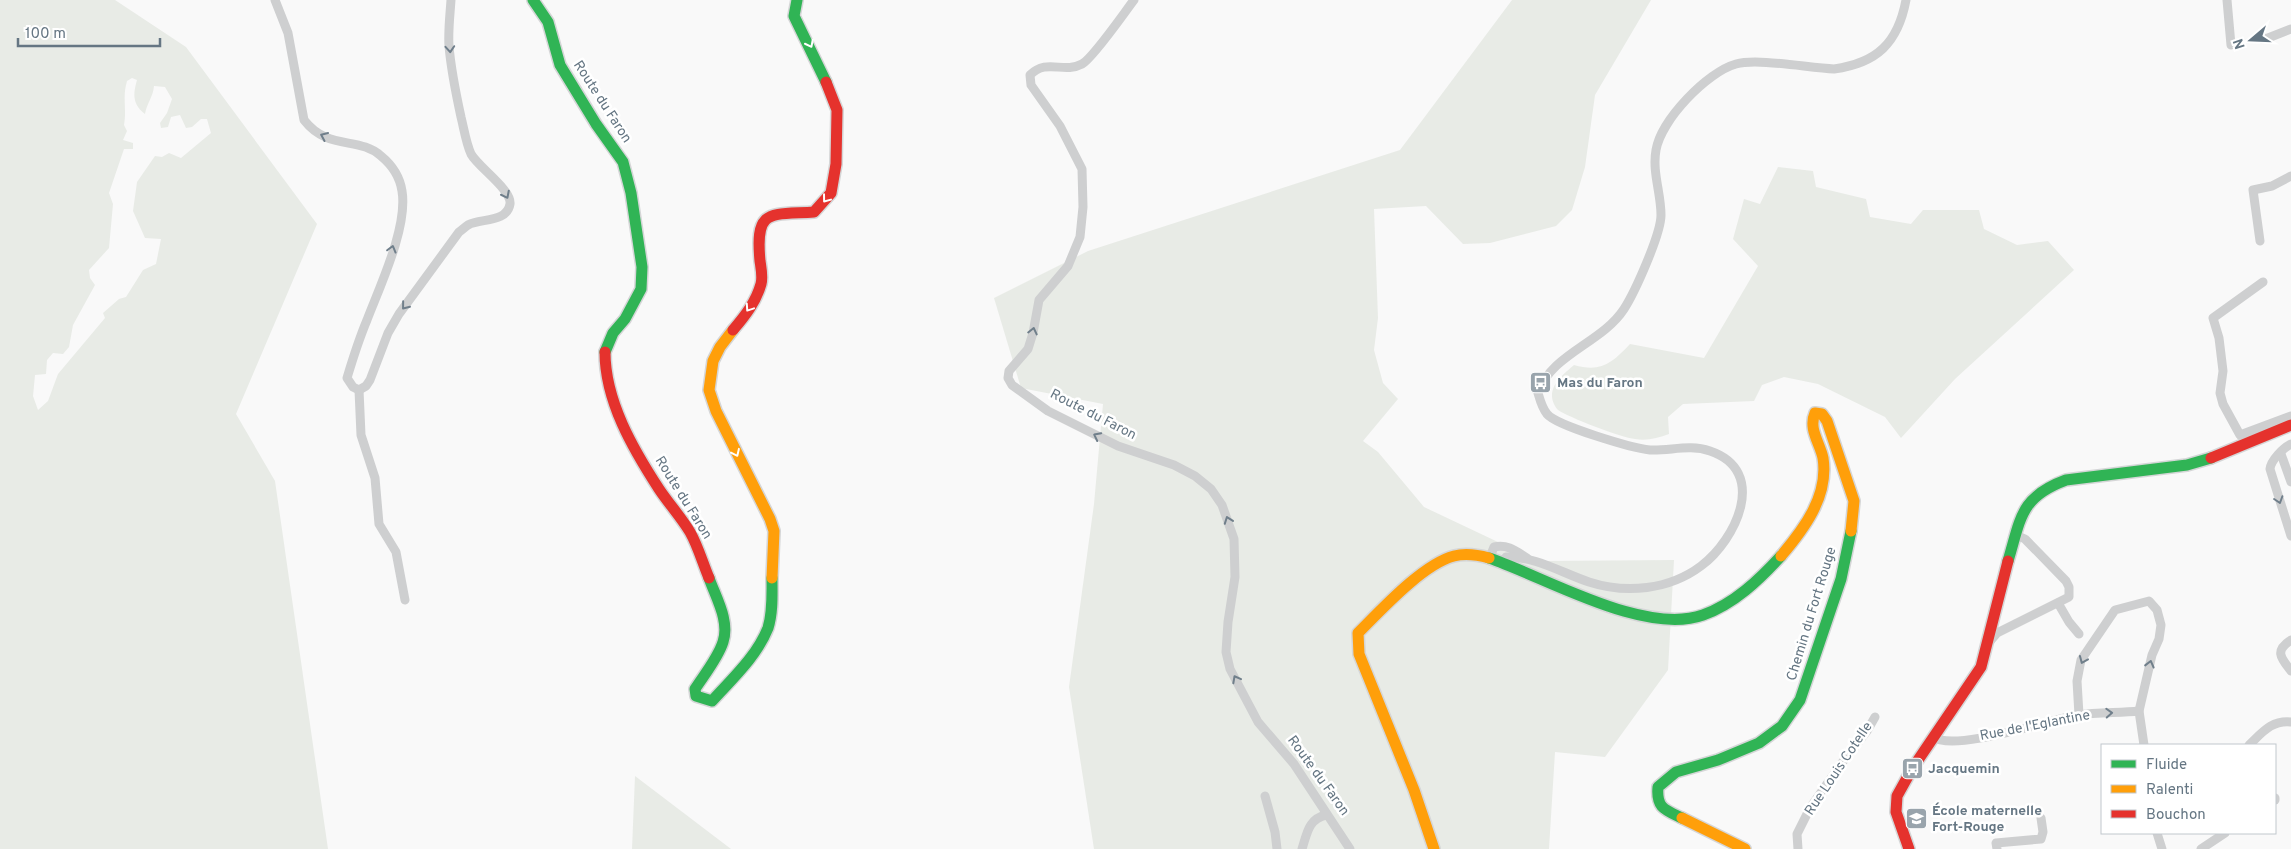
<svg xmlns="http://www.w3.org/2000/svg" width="2291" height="849" viewBox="0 0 2291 849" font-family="Overpass,sans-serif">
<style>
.green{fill:#e8ebe6;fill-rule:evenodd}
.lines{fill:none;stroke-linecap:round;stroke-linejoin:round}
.fast-casing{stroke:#d5d6d7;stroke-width:14}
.slow-casing{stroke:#d5d6d7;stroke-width:14}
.jam-casing{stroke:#d5d6d7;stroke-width:14}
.street{stroke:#cecfd0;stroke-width:9}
.fast{stroke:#30b455;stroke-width:11}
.slow{stroke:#ff9f0a;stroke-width:11}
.jam{stroke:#e5322d;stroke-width:11}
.oneway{stroke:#fff}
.oneway2{stroke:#707f8b}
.labels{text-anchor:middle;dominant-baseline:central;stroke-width:5;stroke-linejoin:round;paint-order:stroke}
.street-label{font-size:14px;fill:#657683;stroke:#fff}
.poi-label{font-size:14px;font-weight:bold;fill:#657683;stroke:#fff;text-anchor:start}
</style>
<rect width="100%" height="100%" fill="#f9f9f9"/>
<g class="green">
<path d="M 0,0 L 115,0 L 186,47 L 317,224 L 236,414 L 275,481 L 328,849 L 0,849 ZM 132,78 L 137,80 C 133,94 132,104 145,114 C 147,103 153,97 154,86 L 165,87 L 172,99 L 167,113 L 160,123 L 161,128 L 168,127 L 171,117 L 180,115 L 186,128 L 192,127 L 201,119 L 207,119 L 211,133 L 181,158 L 169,153 L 162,157 L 155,156 L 137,182 L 133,211 L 145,238 L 161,239 L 156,264 L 143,270 L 126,297 L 119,299 L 103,313 L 105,318 L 58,374 L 48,401 L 38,410 L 33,396 L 35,375 L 46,374 L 47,360 L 53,353 L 63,354 L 69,347 L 73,325 L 95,285 L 90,278 L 89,270 L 109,248 L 113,204 L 109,193 L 124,149 L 133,149 L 133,143 L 123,140 L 127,131 L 124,125 C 127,109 122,98 127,81 Z"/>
<path d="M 1512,0 L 1651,0 L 1595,95 L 1585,167 L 1572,210 L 1556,226 L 1490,243 L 1463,244 L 1426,206 L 1374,209 L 1378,318 L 1374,350 L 1383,383 L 1398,399 L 1363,441 L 1378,452 L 1424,507 L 1538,561 L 1674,560 L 1668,670 L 1605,757 L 1555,752 L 1549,849 L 1094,849 L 1069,687 L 1094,504 L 1103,404 L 1021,388 L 994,298 L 1088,251 L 1400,150 Z"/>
<path d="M 1778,167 L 1813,171 L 1816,187 L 1866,199 L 1870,217 L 1911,224 L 1923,210 L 1979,210 L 1984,229 L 2017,245 L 2048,241 L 2074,270 L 1955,379 L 1901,438 L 1885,417 L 1818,384 L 1784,377 L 1762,385 L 1754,401 L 1683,404 L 1668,417 L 1669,434 C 1658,438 1647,441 1635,439 C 1622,438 1568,417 1558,410 C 1555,407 1552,401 1552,396 C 1552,382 1565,373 1574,365 C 1601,373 1612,363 1630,344 L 1704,358 L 1758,266 L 1733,239 L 1744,199 L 1760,204 Z"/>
<path d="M 635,776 L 731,849 L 632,849 Z"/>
</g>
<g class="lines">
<defs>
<g id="fast">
<path d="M 533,0 L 548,22 L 560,65 L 596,124 L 623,162 L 631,193 L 642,267 L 641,289 L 625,319 L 613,333 L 605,352"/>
<path d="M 797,0 L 794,16 L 826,82"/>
<path d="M 1489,558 C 1545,577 1644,636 1703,615 C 1734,604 1759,580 1781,556"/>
<path d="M 2008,561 C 2021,518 2020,497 2066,480 L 2187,465 L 2211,458"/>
<path d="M 709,578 C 716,598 730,621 723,642 C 718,658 704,675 695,689 L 696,696 L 712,701 C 732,679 757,656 768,628 C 773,612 772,594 772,578"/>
<path d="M 1682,818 C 1665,810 1656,808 1658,787 L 1676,772 L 1718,760 L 1759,743 L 1782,726 L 1800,700 L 1841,579 L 1851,531"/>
</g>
<g id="slow">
<path d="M 733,330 L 720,347 L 713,361 L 709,390 L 716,411 L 770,519 L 774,531 L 772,578"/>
<path d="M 1781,556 C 1804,529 1829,496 1823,458 C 1820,443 1808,429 1815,413 L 1822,414 L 1827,421 L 1854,501 L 1851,531"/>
<path d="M 1682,818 L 1745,849"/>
<path d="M 1434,849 L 1414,790 L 1359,654 L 1358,633 C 1381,610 1423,564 1454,556 C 1466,553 1478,555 1489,558"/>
</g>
<g id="jam">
<path d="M 733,330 C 745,316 756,302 761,284 C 763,277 761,268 760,261 C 755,208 769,215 814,212 L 831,193 L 836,164 L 837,110 L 826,82"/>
<path d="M 605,352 C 605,401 633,449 659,489 C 669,504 681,517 690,532 C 698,546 703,564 709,578"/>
<path d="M 2211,458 L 2291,425"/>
<path d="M 1909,849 L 1896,812 L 1897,796 L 1912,769 L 1981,667 L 2008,561"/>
</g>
</defs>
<use href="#fast" class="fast-casing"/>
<use href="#slow" class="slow-casing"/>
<use href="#jam" class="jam-casing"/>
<g class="street">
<path d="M 275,0 L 288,33 L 304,120 C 328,151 359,136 381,156 C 392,165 400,178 402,191 C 408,227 380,286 367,320 C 359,339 353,358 347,378 L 353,387 L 359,390 L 366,386 L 370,380 L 388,333 L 399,314 L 459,232 C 462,230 465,227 468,225 C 480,218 507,223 510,204 C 512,190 478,167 471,154 C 466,143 464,129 461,117 C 456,94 451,70 449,46 C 448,31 450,15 451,0"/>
<path d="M 1134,0 C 1124,13 1093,58 1082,64 C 1063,74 1047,58 1030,75 L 1031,85 L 1060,126 L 1082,169 L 1083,207 L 1080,237 L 1068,266 L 1039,300 L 1033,333 L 1028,349 L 1009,371 L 1008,378 L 1012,385 L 1048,411 L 1118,446 L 1174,465 L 1195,476 L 1211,489 L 1222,505 L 1234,539 L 1235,577 L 1228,622 L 1226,652 L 1230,669 L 1258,722 L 1294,764 L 1350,849"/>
<path d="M 2227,0 L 2231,45"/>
<path d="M 2262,39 L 2268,38 L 2291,29"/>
<path d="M 2260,241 L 2253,190 L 2272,186 L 2291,176"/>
<path d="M 2263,282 L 2213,318 L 2219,338 L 2223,371 L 2220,393 L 2223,404 L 2240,435 L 2291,416"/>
<path d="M 359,390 L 361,435 L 375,478 L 379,524 L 396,552 L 405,600"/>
<path d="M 2291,444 C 2283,448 2271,460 2270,469 L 2291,536"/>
<path d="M 2281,454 L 2291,482"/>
<path d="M 1490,557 L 1494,547 C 1508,544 1516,551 1527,558"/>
<path d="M 1502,563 L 1506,557 C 1535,556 1562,573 1589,582 C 1626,594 1669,590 1701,566 C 1736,540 1769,471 1710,451 C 1690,444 1670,451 1650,450 C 1632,448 1557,426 1547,414 C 1542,408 1540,400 1538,393 C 1551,354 1602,343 1624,309 C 1635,292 1661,234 1661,215 C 1661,193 1652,172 1656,150 C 1661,120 1707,72 1736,64 C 1758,58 1809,68 1834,69 C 1877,63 1898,43 1906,0"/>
<path d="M 2058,603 L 2069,622 L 2079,634"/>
<path d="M 2291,640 C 2274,651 2281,658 2291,671"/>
<path d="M 1987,641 L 1991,640 L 1997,633 L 2069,597 L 2069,587 L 2066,581 L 2025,539 L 2016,535"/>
<path d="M 2079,715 L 2077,681 L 2081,660 L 2115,610 L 2149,601 L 2157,610 L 2161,625 L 2159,639 L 2152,655 L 2139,711 L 2144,745"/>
<path d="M 1933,737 C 1955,752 2049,720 2078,715 C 2098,712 2119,713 2139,711"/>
<path d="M 2249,745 C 2262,733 2271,720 2291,722"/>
<path d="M 1265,796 L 1275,832 L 1277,849"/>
<path d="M 2275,798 L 2275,800"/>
<path d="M 2157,833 L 2162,849"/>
<path d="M 1302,849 C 1307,834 1308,819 1326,815"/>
<path d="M 1798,849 L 1797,834 L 1810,808 L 1841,764 L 1867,731 L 1875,717"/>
<path d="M 1997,849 L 1996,843 L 2041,839 L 2043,832 L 2041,818"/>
<path d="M 2201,849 L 2225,833"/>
</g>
<use href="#fast" class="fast"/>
<use href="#slow" class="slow"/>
<use href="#jam" class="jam"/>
</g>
<defs><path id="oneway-chevron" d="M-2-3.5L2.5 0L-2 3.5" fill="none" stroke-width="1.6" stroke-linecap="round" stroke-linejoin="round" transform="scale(1.25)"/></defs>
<g class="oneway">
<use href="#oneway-chevron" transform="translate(810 44) rotate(63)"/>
<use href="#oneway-chevron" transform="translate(826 199) rotate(127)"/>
<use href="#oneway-chevron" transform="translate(749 308) rotate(124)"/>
<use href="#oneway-chevron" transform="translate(736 453) rotate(65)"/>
</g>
<g class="oneway2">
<use href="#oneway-chevron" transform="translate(450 49) rotate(86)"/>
<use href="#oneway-chevron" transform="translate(324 136) rotate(-156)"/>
<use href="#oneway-chevron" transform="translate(506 195) rotate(63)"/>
<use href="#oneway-chevron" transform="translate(392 249) rotate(-75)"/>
<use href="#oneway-chevron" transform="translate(405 306) rotate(129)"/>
<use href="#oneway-chevron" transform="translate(1033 331) rotate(-77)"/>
<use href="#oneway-chevron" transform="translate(1097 436) rotate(-153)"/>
<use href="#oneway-chevron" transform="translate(2279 500) rotate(72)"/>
<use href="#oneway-chevron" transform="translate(1228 520) rotate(-110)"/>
<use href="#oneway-chevron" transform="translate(2083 660) rotate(113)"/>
<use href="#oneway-chevron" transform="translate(2150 664) rotate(-76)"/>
<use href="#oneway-chevron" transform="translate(1236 679) rotate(-118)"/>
<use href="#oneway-chevron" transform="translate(2109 713) rotate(-3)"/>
</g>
<defs>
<symbol id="bus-square" viewBox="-11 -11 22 22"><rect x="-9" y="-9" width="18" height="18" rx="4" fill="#99a4ac" stroke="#fff"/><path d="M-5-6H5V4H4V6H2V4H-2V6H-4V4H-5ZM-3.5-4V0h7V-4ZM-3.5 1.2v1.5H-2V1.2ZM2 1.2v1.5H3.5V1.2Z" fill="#fff"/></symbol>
<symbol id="school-square" viewBox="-11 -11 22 22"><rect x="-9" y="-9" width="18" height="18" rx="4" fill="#99a4ac" stroke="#fff"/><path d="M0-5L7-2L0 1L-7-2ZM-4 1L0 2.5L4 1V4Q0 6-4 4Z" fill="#fff"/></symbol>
</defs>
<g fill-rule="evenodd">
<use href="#bus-square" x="1528" y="370" width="25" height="25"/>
<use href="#bus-square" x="1900" y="756" width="25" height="25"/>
<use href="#school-square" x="1904" y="806" width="25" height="25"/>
</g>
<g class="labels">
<g class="street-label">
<text transform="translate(602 102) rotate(57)">Route du Faron</text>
<text transform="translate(1093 415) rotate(27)">Route du Faron</text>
<text transform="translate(683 498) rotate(58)">Route du Faron</text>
<text transform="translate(1812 614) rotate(-73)">Chemin du Fort Rouge</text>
<text transform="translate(2035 726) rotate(-11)">Rue de l'Eglantine</text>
<text transform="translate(1839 769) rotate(-56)">Rue Louis Cotelle</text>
<text transform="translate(1318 776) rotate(54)">Route du Faron</text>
</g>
<g class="poi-label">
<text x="1557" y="383">Mas du Faron</text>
<text x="1928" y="769">Jacquemin</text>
<text x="1932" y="811">École maternelle<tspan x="1932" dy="16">Fort-Rouge</tspan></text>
</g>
</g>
<rect x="2101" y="744" width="175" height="90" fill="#ffffff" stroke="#c1c8cd"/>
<rect x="2111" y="760" width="25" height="8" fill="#30b455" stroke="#c1c8cd"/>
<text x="2146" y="769" font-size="15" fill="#657683">Fluide</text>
<rect x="2111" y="785" width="25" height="8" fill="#ff9f0a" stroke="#c1c8cd"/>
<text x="2146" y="794" font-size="15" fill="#657683">Ralenti</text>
<rect x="2111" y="810" width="25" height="8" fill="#e5322d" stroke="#c1c8cd"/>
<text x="2146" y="819" font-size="15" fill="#657683">Bouchon</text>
<g transform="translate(2251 40) rotate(251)" stroke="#ffffff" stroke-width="4" paint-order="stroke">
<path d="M0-4L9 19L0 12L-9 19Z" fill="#657683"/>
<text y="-8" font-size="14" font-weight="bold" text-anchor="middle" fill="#657683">N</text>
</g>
<path d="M18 38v8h142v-8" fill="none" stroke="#657683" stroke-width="2.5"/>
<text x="25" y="38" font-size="15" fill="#657683" stroke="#ffffff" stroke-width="4" paint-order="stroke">100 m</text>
</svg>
